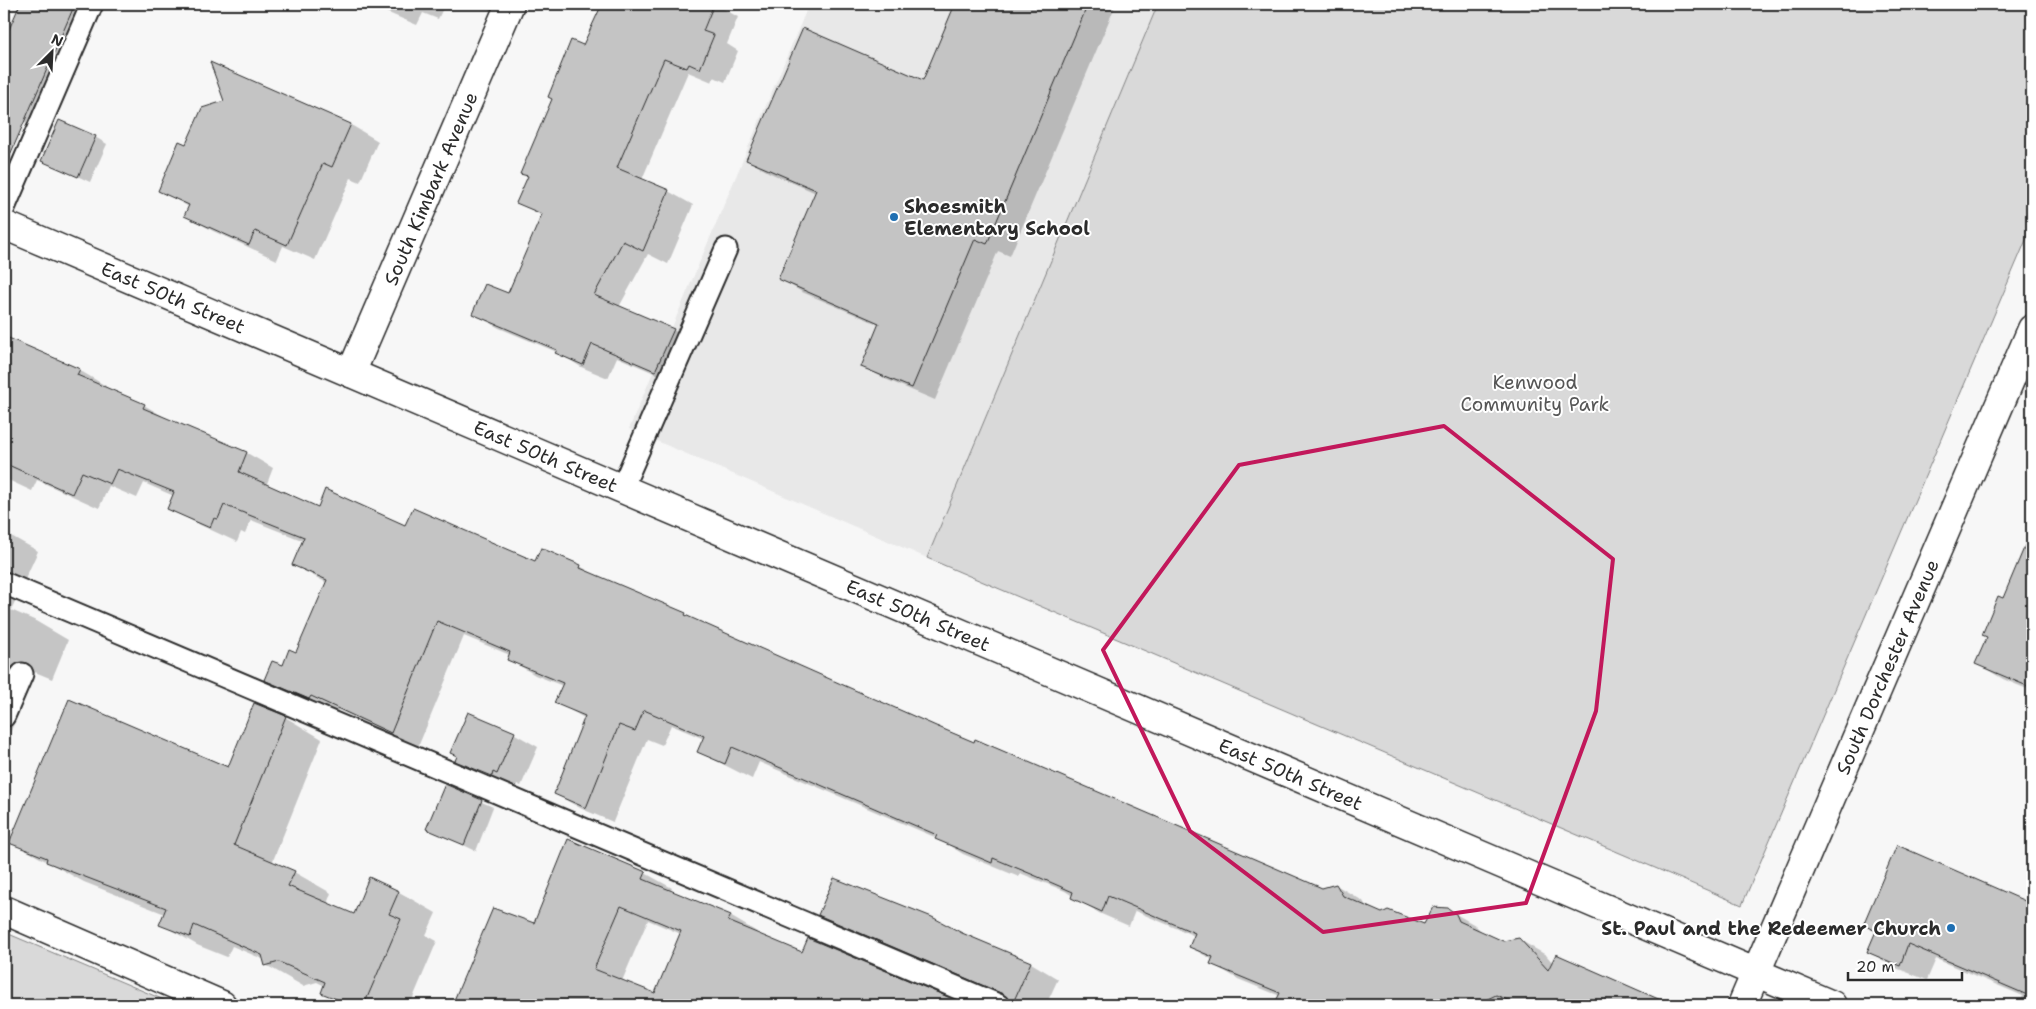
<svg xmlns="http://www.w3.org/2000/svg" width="2036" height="1009" viewBox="0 0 2036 1009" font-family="'Shantell Sans',sans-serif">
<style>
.built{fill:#e8e8e8}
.green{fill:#d9d9d9;stroke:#828282}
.shadow{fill:#0003;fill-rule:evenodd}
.building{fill:#c4c4c4;stroke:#2b2b2b;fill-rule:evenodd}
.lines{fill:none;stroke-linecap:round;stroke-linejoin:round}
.service-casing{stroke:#2b2b2b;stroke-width:25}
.minor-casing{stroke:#2b2b2b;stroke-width:31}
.service{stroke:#fff;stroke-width:21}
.minor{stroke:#fff;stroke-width:28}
.marked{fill:none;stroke:#c2185b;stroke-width:4;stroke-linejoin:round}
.poi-dot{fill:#1f6fb2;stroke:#fff;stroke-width:2}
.labels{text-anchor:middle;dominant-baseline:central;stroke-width:4;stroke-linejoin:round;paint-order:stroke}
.street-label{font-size:19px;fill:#2b2b2b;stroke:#fff}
.poi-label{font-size:19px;font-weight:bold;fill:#2b2b2b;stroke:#fff;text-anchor:start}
.park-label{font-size:19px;fill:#565656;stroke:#fff}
</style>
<rect width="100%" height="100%" fill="#f7f7f7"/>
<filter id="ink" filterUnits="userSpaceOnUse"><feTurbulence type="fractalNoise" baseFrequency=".02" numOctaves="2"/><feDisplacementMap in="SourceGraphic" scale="10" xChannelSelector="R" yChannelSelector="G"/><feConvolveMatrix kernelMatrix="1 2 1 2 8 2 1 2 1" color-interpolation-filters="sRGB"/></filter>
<g filter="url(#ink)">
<path class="built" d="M 809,4 L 1158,4 L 927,558 L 629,429 Z"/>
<g class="green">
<path d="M 1158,4 L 2032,4 L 2032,226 L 1742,905 L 927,558 Z"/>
<path d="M 4,932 L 176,1005 L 4,1005 Z"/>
</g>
<g class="shadow">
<path d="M 21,4 L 100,4 L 45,131 L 4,112 L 4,51 L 17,22 L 14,20 Z"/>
<path d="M 367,4 L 445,4 L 438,19 L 423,13 L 417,25 Z"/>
<path d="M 603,4 L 715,4 L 738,17 L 727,44 L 738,51 L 725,82 L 714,77 L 712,82 L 688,72 L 643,177 L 642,180 L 668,191 L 693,205 L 668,264 L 648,254 L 619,307 L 673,330 L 698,345 L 680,384 L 617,357 L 608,378 L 581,367 L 557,352 L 499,328 L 474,314 L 508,295 L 542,216 L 518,202 L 529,177 L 522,173 Z"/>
<path d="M 956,4 L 1116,4 L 1010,256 L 998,251 L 935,400 L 885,379 L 862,366 L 880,325 L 802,292 L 780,279 L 816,193 L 770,173 L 747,160 L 924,81 Z"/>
<path d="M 351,125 L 378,141 L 360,182 L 351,178 L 315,260 L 283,246 L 277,260 L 213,231 L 185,215 L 189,207 L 160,190 L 186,146 Z"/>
<path d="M 95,137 L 107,144 L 90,182 L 43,160 Z"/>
<path d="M 4,336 L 79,370 L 106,386 L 105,388 L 144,405 L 171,421 L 247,453 L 273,468 L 266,486 L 319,509 L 406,527 L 536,563 L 580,566 L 600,578 L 685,614 L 705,626 L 936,727 L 1322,889 L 1336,885 L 1363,901 L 1367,908 L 1382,914 L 1425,925 L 1447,909 L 1475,925 L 1484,934 L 1503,942 L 1518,939 L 1546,955 L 1553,963 L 1636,991 L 1661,1005 L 1280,1005 L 1277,1003 L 1280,996 L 1238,979 L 1211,963 L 1213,960 L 1190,947 L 1195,936 L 1135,911 L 1129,926 L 1099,913 L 1065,891 L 1020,873 L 1019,877 L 963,854 L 937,838 L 759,762 L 752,779 L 699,752 L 704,739 L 671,725 L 662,745 L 647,739 L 613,822 L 582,809 L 555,794 L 586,719 L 556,702 L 563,686 L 535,675 L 509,659 L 510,655 L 464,636 L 418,747 L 338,710 L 337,713 L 292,695 L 266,679 L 297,654 L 327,583 L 293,565 L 304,541 L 251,520 L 245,534 L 241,532 L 237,542 L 196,523 L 169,508 L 174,496 L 144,483 L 137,498 L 109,486 L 99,508 L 37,480 L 32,491 L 4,478 Z"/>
<path d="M 4,532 L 38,551 L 11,610 L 34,620 L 68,640 L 52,679 L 35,672 L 4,748 Z"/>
<path d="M 2032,575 L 2032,691 L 2003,679 L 1976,663 L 2004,600 Z"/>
<path d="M 468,714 L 515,734 L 538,747 L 521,786 L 517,784 L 515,789 L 480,774 L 457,760 Z"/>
<path d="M 285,717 L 322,739 L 272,863 L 294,872 L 331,893 L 327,904 L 354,915 L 369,879 L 399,892 L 436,913 L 426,935 L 437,941 L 410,1005 L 345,1005 L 323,992 L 325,986 L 317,982 L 303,986 L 266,965 L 265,960 L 232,946 L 227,957 L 197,945 L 161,924 L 165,914 L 84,882 L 11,842 L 228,769 Z"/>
<path d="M 4,758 L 8,761 L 4,772 Z"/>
<path d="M 446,786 L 493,807 L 476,851 L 428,828 Z"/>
<path d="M 645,873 L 672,888 L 670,892 L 730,916 L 757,932 L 756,934 L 802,954 L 809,940 L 963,1005 L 825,1005 L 774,984 L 765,1005 L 454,1005 L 494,909 L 534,924 ZM 648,920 L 681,934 L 656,995 L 622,981 Z"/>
<path d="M 2032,891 L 2032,1005 L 2019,1005 L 2023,996 L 1936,959 L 1927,980 L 1896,968 L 1869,952 L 1877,932 L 1865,925 L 2027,903 Z"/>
<path d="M 819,914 L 962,934 L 1031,963 L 1058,979 L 1046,1005 L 1011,1005 L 1010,999 L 846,930 Z"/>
<path d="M 1112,1000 L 1124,1005 L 1110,1005 Z"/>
</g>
<g class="building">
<path d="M 20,4 L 75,4 L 4,169 L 4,41 Z"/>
<path d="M 602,4 L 714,4 L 703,31 L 714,35 L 700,69 L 689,64 L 687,68 L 664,59 L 619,163 L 617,168 L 669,190 L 643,251 L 623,241 L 594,295 L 674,329 L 655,371 L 592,344 L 583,365 L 555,353 L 557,350 L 472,314 L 485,284 L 508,293 L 542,214 L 516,203 L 528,176 L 520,174 L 552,99 L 548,97 L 571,40 L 583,45 Z"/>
<path d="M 955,4 L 1088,4 L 987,244 L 975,239 L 912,388 L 861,367 L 879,323 L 778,279 L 816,190 L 746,160 L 803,28 L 923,80 Z"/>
<path d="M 210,62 L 351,124 L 332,167 L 323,163 L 287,245 L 255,231 L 249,245 L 184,216 L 189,205 L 158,191 L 179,141 L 186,144 L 202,108 L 224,101 Z"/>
<path d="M 59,120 L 96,136 L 78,177 L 41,161 Z"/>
<path d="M 4,336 L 80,369 L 77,375 L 145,404 L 143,408 L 247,452 L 239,472 L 318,507 L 325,489 L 405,525 L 413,508 L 535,561 L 541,548 L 581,565 L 580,568 L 686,613 L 685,615 L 936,726 L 974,742 L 975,739 L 1322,888 L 1336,884 L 1343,896 L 1382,913 L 1388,910 L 1424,924 L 1433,907 L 1448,908 L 1456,914 L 1459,921 L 1503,941 L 1519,938 L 1548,970 L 1556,954 L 1672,1005 L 1519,1005 L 1496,995 L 1475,1005 L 1274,1005 L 1280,993 L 1210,964 L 1213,957 L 1189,947 L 1195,933 L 1108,896 L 1102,912 L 1071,898 L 1073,892 L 1036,876 L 993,858 L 992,863 L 935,839 L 937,835 L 732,747 L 725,764 L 697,752 L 704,736 L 644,710 L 635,731 L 619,725 L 586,808 L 554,794 L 585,716 L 554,703 L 563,683 L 507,660 L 510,652 L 437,621 L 391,733 L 311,696 L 309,699 L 264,680 L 272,661 L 283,665 L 289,649 L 296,652 L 327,580 L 292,565 L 304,537 L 224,505 L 218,519 L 214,518 L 210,528 L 167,509 L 174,492 L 117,469 L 110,484 L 82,472 L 72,494 L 4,463 Z"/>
<path d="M 2032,529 L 2032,688 L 1975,664 L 1987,637 L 1982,635 L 1998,596 L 2003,598 Z"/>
<path d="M 69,699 L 228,767 L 254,703 L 286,716 L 234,845 L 295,871 L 288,886 L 354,914 L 369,877 L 399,891 L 389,914 L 401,919 L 364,1005 L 352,1005 L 321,993 L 325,982 L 279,962 L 265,966 L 262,955 L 194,925 L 190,937 L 159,925 L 166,908 L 46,862 L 47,858 L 9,843 Z"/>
<path d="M 468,712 L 515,732 L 497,774 L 493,772 L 492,776 L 455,761 L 457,756 L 450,753 Z"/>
<path d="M 445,784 L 482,800 L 464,845 L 426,829 Z"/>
<path d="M 568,839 L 646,872 L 643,879 L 731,915 L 728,921 L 802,952 L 808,938 L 967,1005 L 452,1005 L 493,908 L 534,923 ZM 621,906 L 681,931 L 655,993 L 594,969 Z"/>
<path d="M 1897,845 L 2032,904 L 2032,997 L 1908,944 L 1900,966 L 1867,952 L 1876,931 L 1863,925 Z"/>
<path d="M 834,878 L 932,917 L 962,933 L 1031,962 L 1012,1005 L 1003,994 L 818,915 Z"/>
</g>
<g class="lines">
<defs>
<g id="service">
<path d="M 4,208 L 92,4"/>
<path d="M 622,488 L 726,249"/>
<path d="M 4,583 L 998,1005"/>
<path d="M 4,716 L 22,674"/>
</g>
<g id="minor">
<path id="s1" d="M 4,225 L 1832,1005"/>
<path id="s2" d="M 351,373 L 510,4"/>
<path d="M 4,910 L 222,1005"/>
<path id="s3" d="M 1742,1005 L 2032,329"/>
</g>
</defs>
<use href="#service" class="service-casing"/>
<use href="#minor" class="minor-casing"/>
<use href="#service" class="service"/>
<use href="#minor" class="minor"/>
</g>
</g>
<path class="marked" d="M 1444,426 L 1613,559 L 1596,711 L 1526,903 L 1323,932 L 1190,831 L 1103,650 L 1239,465 Z"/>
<g class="poi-dot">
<circle cx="894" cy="217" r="5"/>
<circle cx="1951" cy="928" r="5"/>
</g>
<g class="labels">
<g class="street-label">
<text stroke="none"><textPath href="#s2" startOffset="201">South Kimbark Avenue</textPath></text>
<text stroke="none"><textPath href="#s1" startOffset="184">East 50th Street</textPath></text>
<text stroke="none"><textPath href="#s1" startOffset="589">East 50th Street</textPath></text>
<text stroke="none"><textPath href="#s1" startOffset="994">East 50th Street</textPath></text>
<text stroke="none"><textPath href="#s3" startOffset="368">South Dorchester Avenue</textPath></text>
<text stroke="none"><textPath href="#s1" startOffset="1399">East 50th Street</textPath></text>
</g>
<g class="poi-label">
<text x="904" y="206">Shoesmith<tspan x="904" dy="22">Elementary School</tspan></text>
<text x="1941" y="928" text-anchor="end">St. Paul and the Redeemer Church</text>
</g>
<g class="park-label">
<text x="1535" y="382">Kenwood<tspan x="1535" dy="22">Community Park</tspan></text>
</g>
</g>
<rect width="2036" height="1009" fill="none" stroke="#fff" stroke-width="20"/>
<rect x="10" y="10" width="2016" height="989" fill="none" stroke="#2b2b2b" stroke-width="2" filter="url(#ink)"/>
<g transform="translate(52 52) rotate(24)" stroke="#ffffff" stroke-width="4" paint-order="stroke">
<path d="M0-4L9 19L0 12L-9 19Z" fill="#2b2b2b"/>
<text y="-8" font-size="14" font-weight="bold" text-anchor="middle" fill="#2b2b2b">N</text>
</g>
<path d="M1848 972v8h114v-8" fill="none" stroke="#2b2b2b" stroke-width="2.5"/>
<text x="1856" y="972" font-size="15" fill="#2b2b2b" stroke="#ffffff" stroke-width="4" paint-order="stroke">20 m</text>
</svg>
